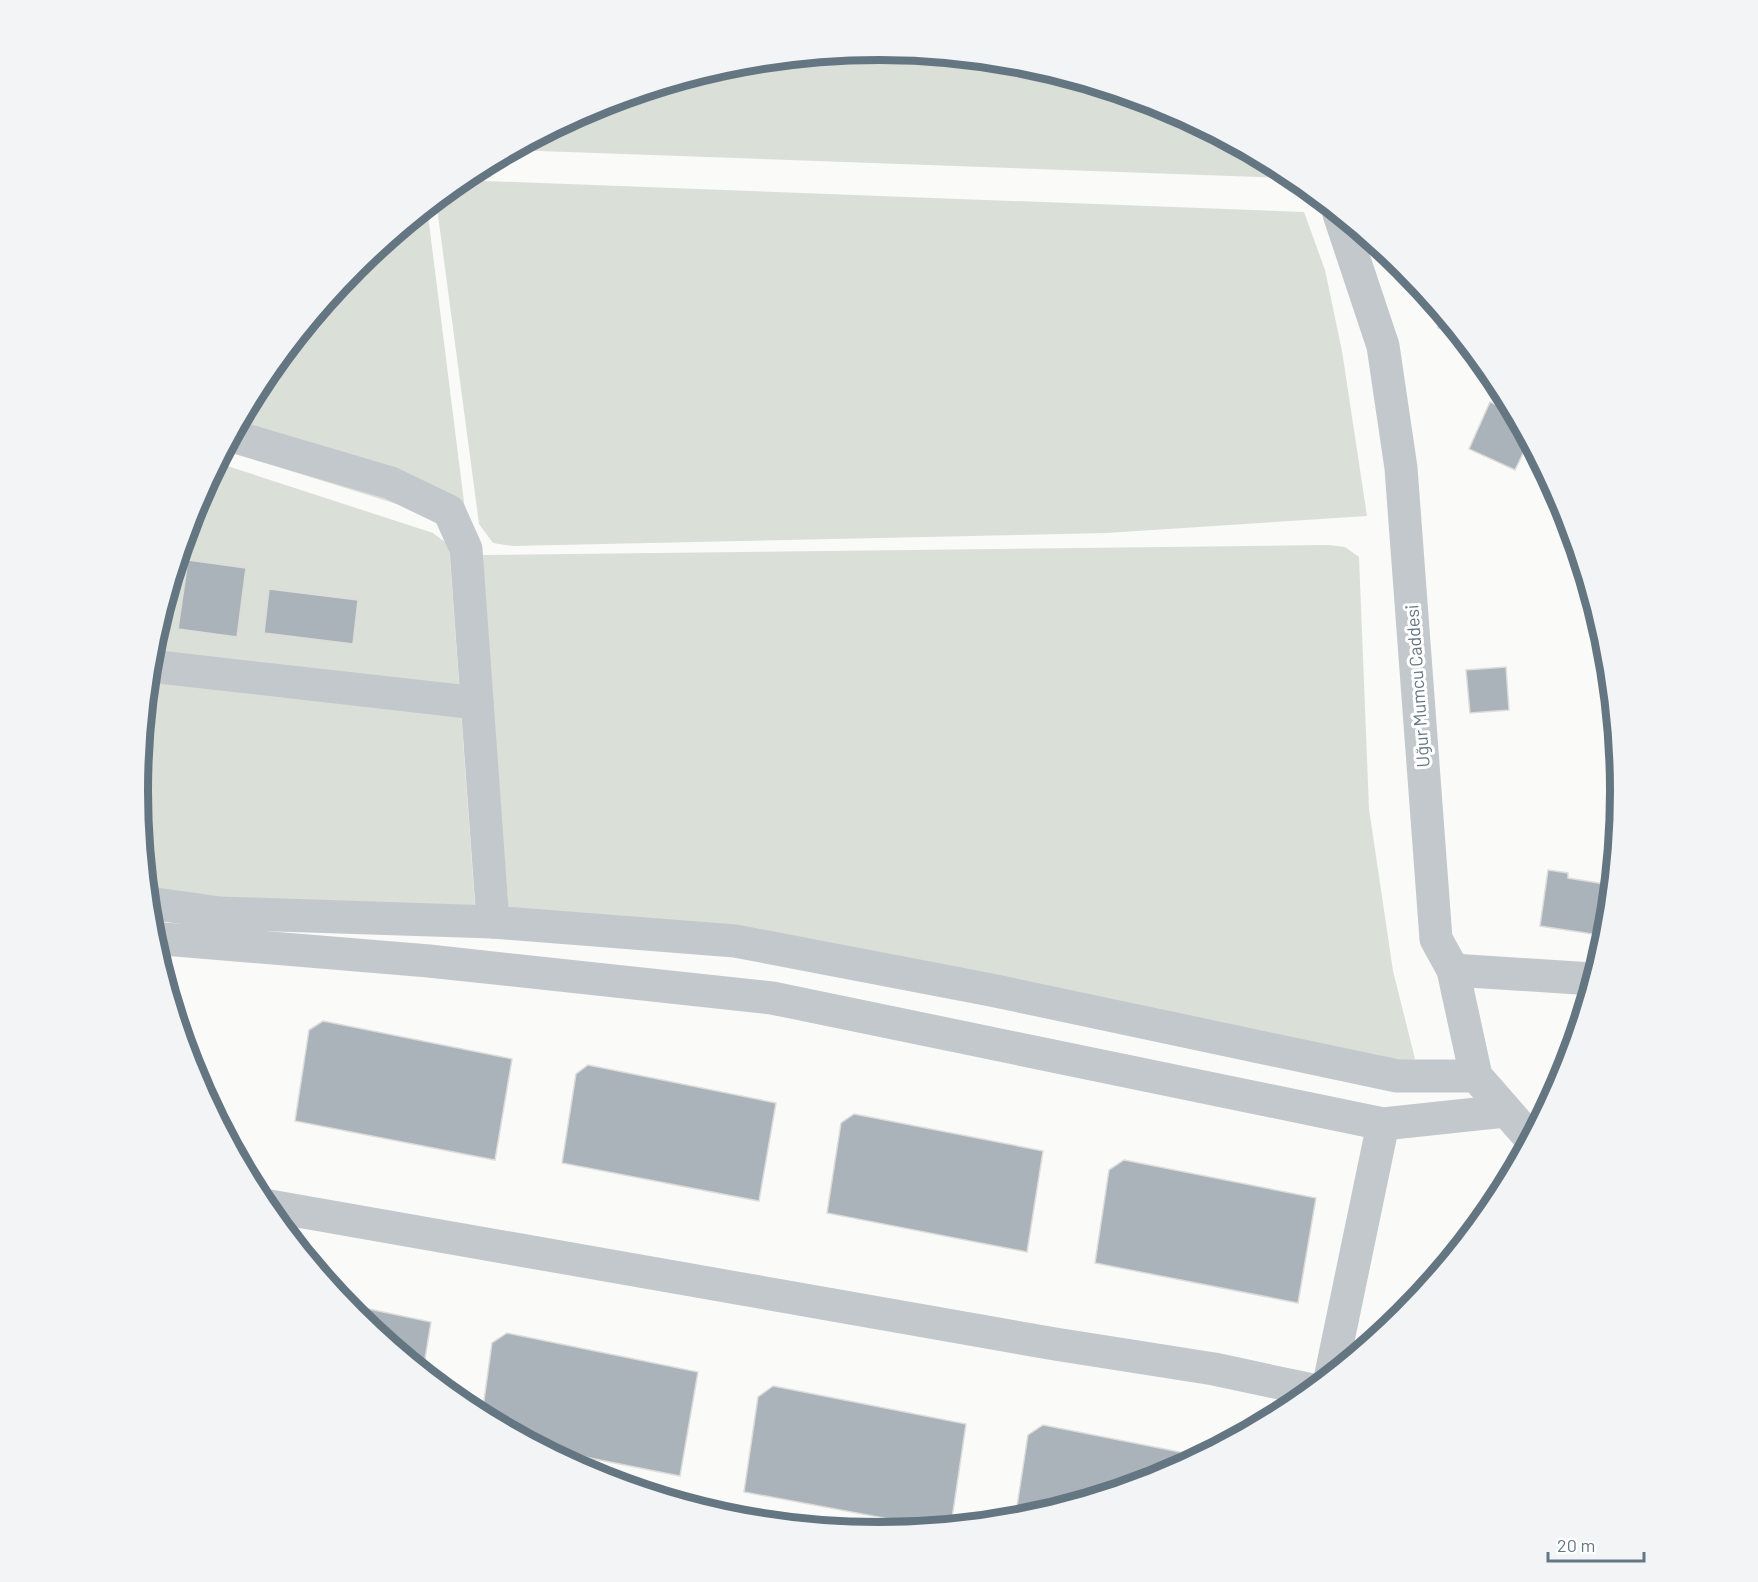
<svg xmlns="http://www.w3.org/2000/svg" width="1758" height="1582" viewBox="0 0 1758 1582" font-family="Barlow,sans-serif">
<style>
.green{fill:#dadfd7}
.building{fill:#aab3b9;stroke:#dcdcda;stroke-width:1.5}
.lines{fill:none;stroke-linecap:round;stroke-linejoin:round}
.minor{stroke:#c3c8cc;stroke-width:33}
.labels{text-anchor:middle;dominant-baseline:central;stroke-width:6;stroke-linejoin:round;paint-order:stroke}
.street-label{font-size:18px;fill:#657683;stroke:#fff}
.rim{fill:none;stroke:#657683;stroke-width:8}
</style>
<rect width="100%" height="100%" fill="#fafaf8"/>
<g class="green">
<path d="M 879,50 L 1024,64 L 1163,106 L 1279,168 L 1287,178 L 512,150 L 596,106 L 735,64 Z"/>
<path d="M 460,180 L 1304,212 L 1325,270 L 1342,351 L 1367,516 L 1106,533 L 512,546 L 493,543 L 479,524 L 436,200 Z"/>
<path d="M 427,207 L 467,526 L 224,450 L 263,379 L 355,266 Z"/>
<path d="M 218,463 L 433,533 L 449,545 L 476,920 L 149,911 L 138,791 L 152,646 L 194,507 Z"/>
<path d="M 1329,545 L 1345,547 L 1359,557 L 1369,809 L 1393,971 L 1415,1059 L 1389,1068 L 509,915 L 481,555 Z"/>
</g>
<g class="building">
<path d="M 1442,313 L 1458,333 L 1438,328 Z"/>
<path d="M 1490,402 L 1514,413 L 1529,441 L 1515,470 L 1469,449 Z"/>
<path d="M 188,560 L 246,568 L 237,637 L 178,629 Z"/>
<path d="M 269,589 L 358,600 L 353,644 L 264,633 Z"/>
<path d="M 1506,667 L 1509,710 L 1470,713 L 1466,670 Z"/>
<path d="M 1548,870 L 1568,873 L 1568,878 L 1611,885 L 1606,936 L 1540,926 Z"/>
<path d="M 323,1021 L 512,1059 L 495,1160 L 295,1121 L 309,1030 Z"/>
<path d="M 588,1065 L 776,1103 L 759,1201 L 562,1163 L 576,1074 Z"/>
<path d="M 854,1114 L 1043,1151 L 1027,1252 L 827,1213 L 841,1123 Z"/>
<path d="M 1124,1160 L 1316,1198 L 1298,1303 L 1095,1263 L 1109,1170 Z"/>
<path d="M 345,1304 L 431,1322 L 423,1371 L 354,1315 Z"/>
<path d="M 507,1333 L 698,1372 L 680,1476 L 545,1449 L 482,1415 L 492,1343 Z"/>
<path d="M 773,1386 L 966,1424 L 951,1525 L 932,1527 L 744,1492 L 758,1397 Z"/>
<path d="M 1043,1425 L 1200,1456 L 1162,1476 L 1015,1519 L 1028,1435 Z"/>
</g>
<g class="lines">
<g class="minor">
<path d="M 1339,214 L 1383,346 L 1401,468 L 1436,939 L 1453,970 L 1476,1076 L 1530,1138"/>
<path d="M 232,436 L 391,483 L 449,511 L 466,549 L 493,922 L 735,941 L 991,990 L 1397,1076 L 1476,1076"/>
<path d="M 150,666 L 477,703"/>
<path d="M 149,903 L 220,913 L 493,922"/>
<path d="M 152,938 L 429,961 L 772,998 L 1383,1124 L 1505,1111"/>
<path d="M 1453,970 L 1593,979"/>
<path d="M 264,1205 L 1055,1344 L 1214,1369 L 1312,1390"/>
<path d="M 1331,1374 L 1383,1124"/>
</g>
</g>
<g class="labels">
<g class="street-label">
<text transform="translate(1417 686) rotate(-94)">Uğur Mumcu Caddesi</text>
</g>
</g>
<path d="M0 0H1758V1582H0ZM148 791a731 731 0 1 1 1462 0a731 731 0 1 1-1462 0Z" fill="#f3f4f5" fill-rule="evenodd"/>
<path class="rim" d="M148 791a731 731 0 1 1 1462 0a731 731 0 1 1-1462 0Z"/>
<path d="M1548 1552v9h96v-9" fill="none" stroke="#657683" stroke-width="3"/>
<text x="1557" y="1552" font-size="18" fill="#657683" stroke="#ffffff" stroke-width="4.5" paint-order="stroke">20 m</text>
</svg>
